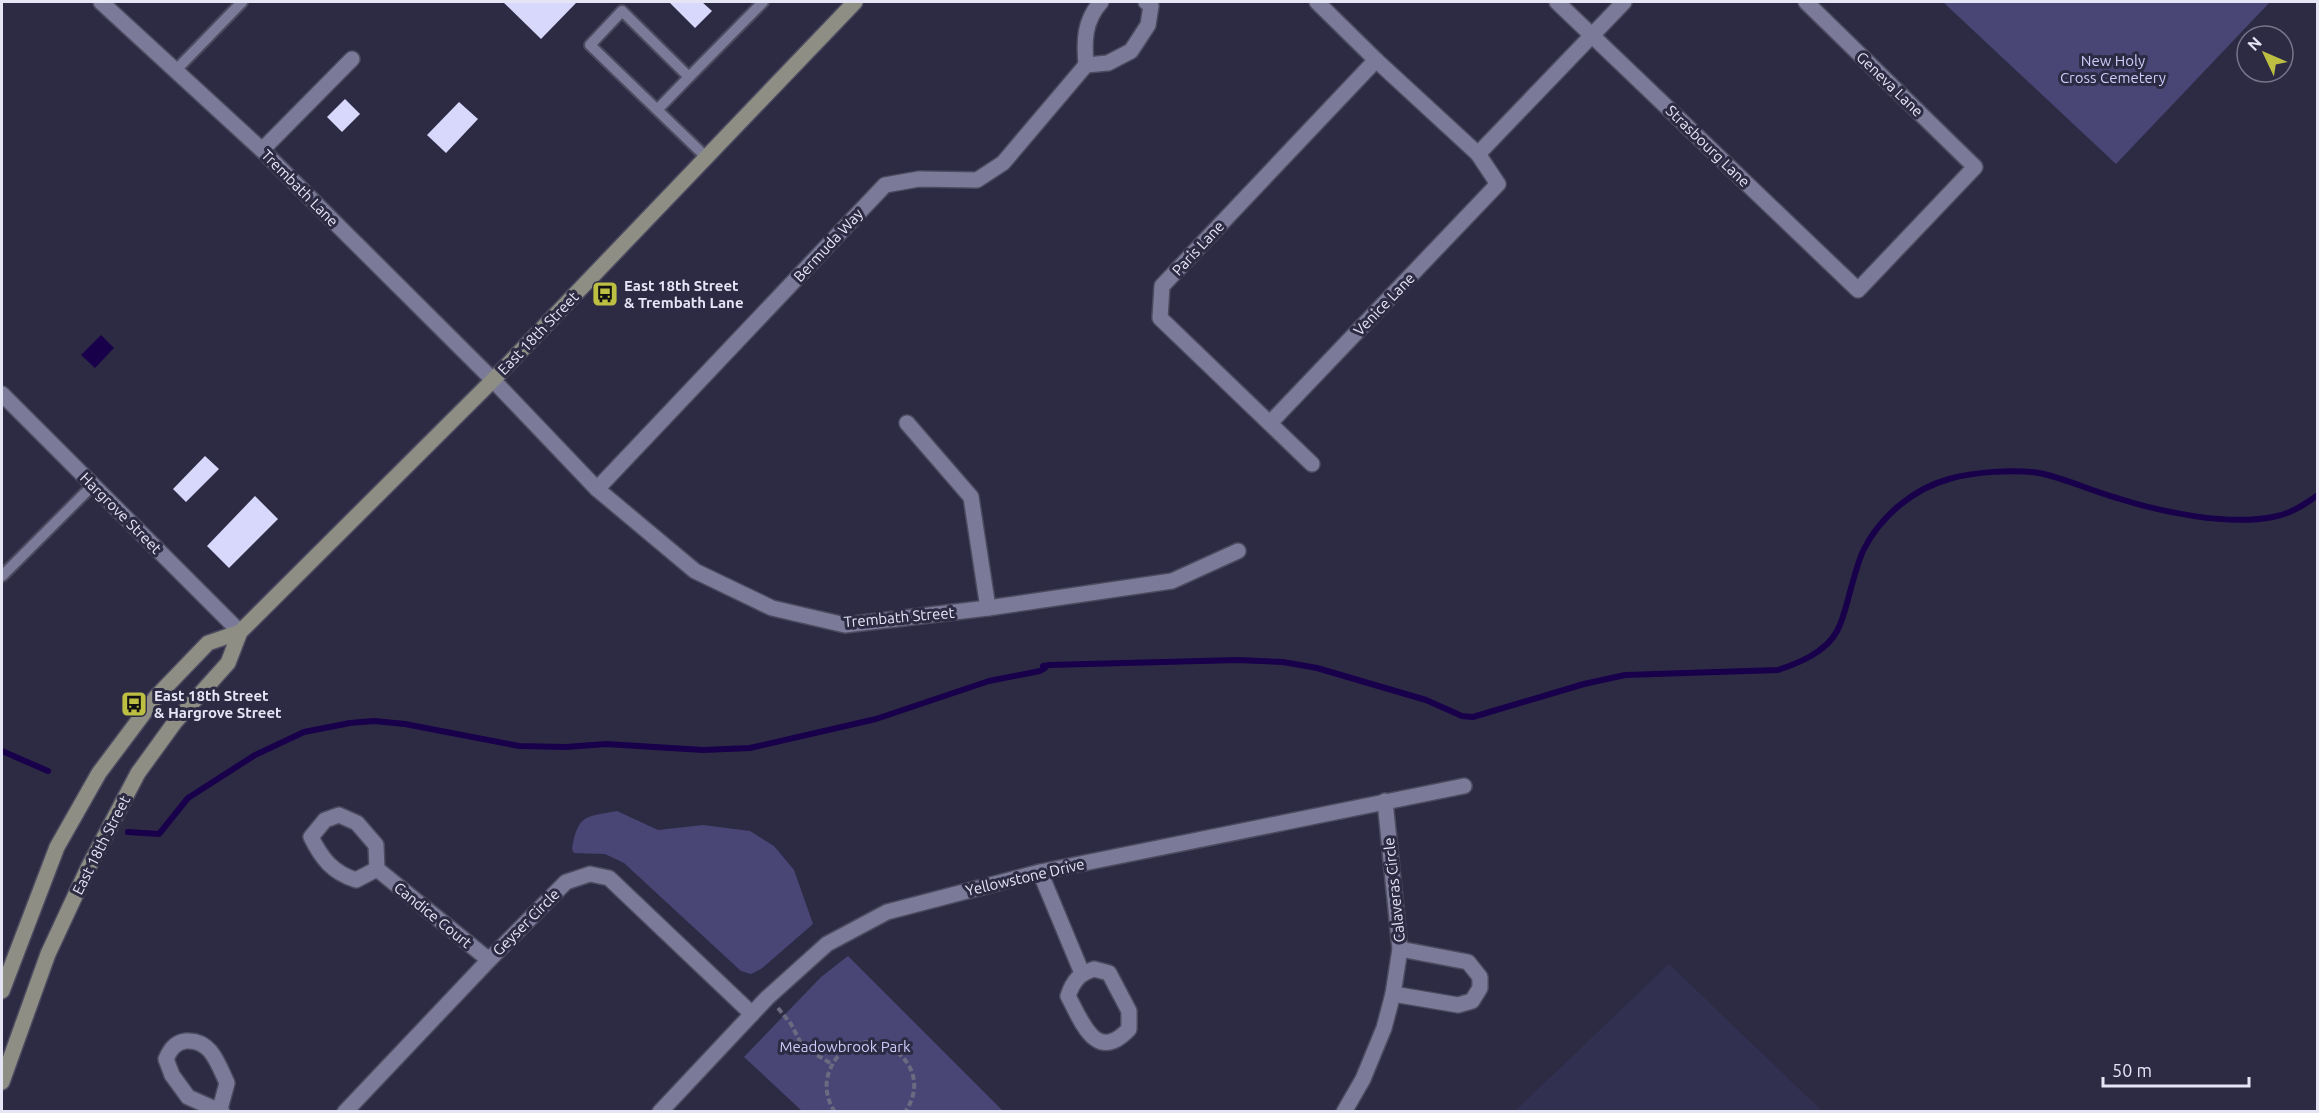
<svg xmlns="http://www.w3.org/2000/svg" width="2319" height="1113" viewBox="0 0 2319 1113" font-family="Ubuntu,sans-serif">
<style>
.built{fill:#323050}
.green{fill:#494575}
.water{fill:#18004b}
.lines{fill:none;stroke-linecap:round;stroke-linejoin:round}
.stream{stroke:#18004b;stroke-width:6}
.building{fill:#d8d8fc}
.service-casing{stroke:#4b4a5f;stroke-width:14}
.minor-casing{stroke:#4b4a5f;stroke-width:18}
.secondary-casing{stroke:#4b4a5f;stroke-width:18}
.path{stroke:#6b6a80;stroke-width:4;stroke-dasharray:6 3;stroke-linecap:butt}
.service{stroke:#7b7a98;stroke-width:10}
.minor{stroke:#7b7a98;stroke-width:15}
.secondary{stroke:#8e8e85;stroke-width:15}
.labels{text-anchor:middle;dominant-baseline:central;stroke-width:6;stroke-linejoin:round;paint-order:stroke}
.park-label{font-size:15px;fill:#cecdfa;stroke:#2d2b44}
.street-label{font-size:15px;fill:#e5e5f6;stroke:#2d2b44}
.poi-label{font-size:15px;font-weight:bold;fill:#e5e5f6;stroke:#2d2b44;text-anchor:start}
</style>
<rect width="100%" height="100%" fill="#2d2b44"/>
<path class="built" d="M 1669,964 L 1822,1111 L 1515,1111 Z"/>
<g class="green">
<path d="M 1943,2 L 2270,2 L 2116,164 Z"/>
<path d="M 617,811 L 658,830 L 703,825 L 750,831 L 774,846 L 794,870 L 813,924 L 761,969 L 751,974 L 741,971 L 624,863 L 605,854 L 574,853 L 572,849 C 578,814 585,817 617,811 Z"/>
<path d="M 848,956 L 1003,1111 L 802,1111 L 744,1057 L 821,977 Z"/>
</g>
<path class="water" d="M 101,335 L 114,348 L 95,368 L 81,355 Z"/>
<g class="lines">
<g class="stream">
<path d="M 2,751 L 48,771"/>
<path d="M 128,832 L 159,834 L 188,798 L 255,755 L 304,732 L 350,723 L 374,721 L 405,724 L 519,746 L 566,747 L 606,744 L 703,750 L 750,748 L 876,719 L 989,681 L 1040,671 L 1045,668 L 1043,666 L 1049,665 L 1238,660 L 1283,662 L 1317,668 L 1426,700 L 1462,716 L 1473,717 L 1584,684 L 1625,675 L 1778,670 C 1799,663 1826,652 1837,631 C 1844,618 1847,602 1851,588 C 1855,575 1858,561 1864,549 C 1881,516 1913,489 1949,479 C 1973,472 2014,469 2039,473 C 2065,478 2091,491 2117,498 C 2161,512 2227,526 2273,517 C 2290,514 2304,505 2318,495"/>
</g>
</g>
<g class="building">
<path d="M 503,2 L 577,2 L 541,39 Z"/>
<path d="M 669,2 L 702,2 L 712,11 L 695,28 Z"/>
<path d="M 345,99 L 360,114 L 342,132 L 327,117 Z"/>
<path d="M 459,102 L 478,119 L 446,153 L 427,135 Z"/>
<path d="M 205,456 L 219,469 L 186,502 L 173,489 Z"/>
<path d="M 255,496 L 278,519 L 229,568 L 207,546 Z"/>
</g>
<g class="lines">
<defs>
<g id="service">
<path d="M 176,70 L 242,2"/>
<path d="M 658,109 L 689,77"/>
<path d="M 706,157 L 590,45 L 622,11 L 689,77 L 763,2"/>
<path d="M 2,576 L 93,485"/>
</g>
<g id="minor">
<path d="M 101,2 L 262,150 L 493,380 L 597,489 L 695,571 L 772,608 L 845,625 L 988,608 L 1172,581 L 1238,551"/>
<path d="M 1557,2 L 1858,290 L 1975,167 L 1806,2"/>
<path d="M 1086,65 C 1084,41 1084,21 1101,2"/>
<path d="M 262,150 L 352,59"/>
<path d="M 1478,154 L 1624,2"/>
<path d="M 2,394 L 240,632"/>
<path d="M 907,423 L 971,497 L 988,608"/>
<path d="M 1270,423 L 1498,184 L 1478,154 L 1376,60 L 1317,2"/>
<path d="M 1312,464 L 1160,318 L 1162,286 L 1376,60"/>
<path d="M 597,489 L 885,185 L 919,179 L 977,180 L 1003,163 L 1086,65 L 1108,63 L 1131,51 L 1148,25 L 1151,6 L 1146,2"/>
<path d="M 377,869 L 356,880 C 332,872 322,859 311,837 L 325,820 L 339,815 L 357,823 L 376,845 L 377,869 L 489,960"/>
<path d="M 1040,872 L 1082,973"/>
<path d="M 1094,969 L 1109,973 L 1129,1011 L 1129,1029 C 1096,1064 1082,1022 1068,996 C 1073,981 1079,974 1094,969 Z"/>
<path d="M 1393,994 L 1458,1005 L 1472,1001 L 1480,988 L 1480,977 L 1468,962 L 1400,949"/>
<path d="M 220,1109 L 227,1083 C 218,1064 211,1039 186,1041 C 175,1042 170,1050 166,1059 L 172,1075 L 188,1097 L 222,1112"/>
<path d="M 345,1112 L 489,960 L 566,882 L 590,874 L 609,878 L 752,1014"/>
<path d="M 660,1112 L 767,998 L 827,944 L 887,912 L 1040,872 L 1464,786"/>
<path d="M 1344,1112 L 1363,1079 L 1384,1028 L 1393,994 L 1400,949 L 1385,801"/>
</g>
<g id="secondary">
<path d="M 2,991 L 57,847 L 99,773 L 156,697 L 208,643 L 240,632"/>
<path d="M 2,1082 L 48,954 L 88,868 L 138,773 L 175,722 L 228,663 L 240,632 L 493,380 L 855,2"/>
</g>
</defs>
<use href="#service" class="service-casing"/>
<use href="#minor" class="minor-casing"/>
<use href="#secondary" class="secondary-casing"/>
<g class="path">
<path d="M 778,1008 L 791,1024 L 803,1047 L 832,1064"/>
<path d="M 835,1112 C 827,1101 824,1085 829,1072 C 853,1008 943,1058 905,1112"/>
</g>
<use href="#service" class="service"/>
<use href="#minor" class="minor"/>
<use href="#secondary" class="secondary"/>
</g>
<defs>
<symbol id="bus-square" viewBox="-11 -11 22 22"><rect x="-9" y="-9" width="18" height="18" rx="4" fill="#bdbf43" stroke="#2d2b44"/><path d="M-5-6H5V4H4V6H2V4H-2V6H-4V4H-5ZM-3.5-4V0h7V-4ZM-3.5 1.2v1.5H-2V1.2ZM2 1.2v1.5H3.5V1.2Z" fill="#111"/></symbol>
</defs>
<g fill-rule="evenodd">
<use href="#bus-square" x="590" y="279" width="30" height="30"/>
<use href="#bus-square" x="119" y="689" width="30" height="30"/>
</g>
<g class="labels">
<g class="park-label">
<text x="2113" y="60">New Holy<tspan x="2113" dy="17">Cross Cemetery</tspan></text>
<text x="845" y="1046">Meadowbrook Park</text>
</g>
<g class="street-label">
<text transform="translate(1890 84) rotate(44)">Geneva Lane</text>
<text transform="translate(1708 146) rotate(44)">Strasbourg Lane</text>
<text transform="translate(300 188) rotate(45)">Trembath Lane</text>
<text transform="translate(828 245) rotate(-47)">Bermuda Way</text>
<text transform="translate(1198 248) rotate(-47)">Paris Lane</text>
<text transform="translate(1384 304) rotate(-46)">Venice Lane</text>
<text transform="translate(538 333) rotate(-46)">East 18th Street</text>
<text transform="translate(121 513) rotate(45)">Hargrove Street</text>
<text transform="translate(899 617) rotate(-5)">Trembath Street</text>
<text transform="translate(101 845) rotate(-63)">East 18th Street</text>
<text transform="translate(1025 877) rotate(-13)">Yellowstone Drive</text>
<text transform="translate(1394 890) rotate(-96)">Calaveras Circle</text>
<text transform="translate(433 915) rotate(39)">Candice Court</text>
<text transform="translate(526 922) rotate(-45)">Geyser Circle</text>
</g>
<g class="poi-label">
<text x="624" y="285">East 18th Street<tspan x="624" dy="17">&amp; Trembath Lane</tspan></text>
<text x="154" y="695">East 18th Street<tspan x="154" dy="17">&amp; Hargrove Street</tspan></text>
</g>
</g>
<rect width="2319" height="1113" fill="none" stroke="#e5e5f6" stroke-width="6"/>
<g transform="translate(2265 54) rotate(314)"><circle r="28" fill="#2d2b44" stroke="#77758b" stroke-width="1.5"/>
<path d="M0-4.5L10 22L0 15L-10 22Z" fill="#bdbf43"/>
<text y="-9" font-size="16" font-weight="bold" text-anchor="middle" fill="#e5e5f6">N</text>
</g>
<path d="M2103 1077v9h146v-9" fill="none" stroke="#e5e5f6" stroke-width="3"/>
<text x="2112" y="1077" font-size="18" fill="#e5e5f6" stroke="#2d2b44" stroke-width="4.5" paint-order="stroke">50 m</text>
</svg>
